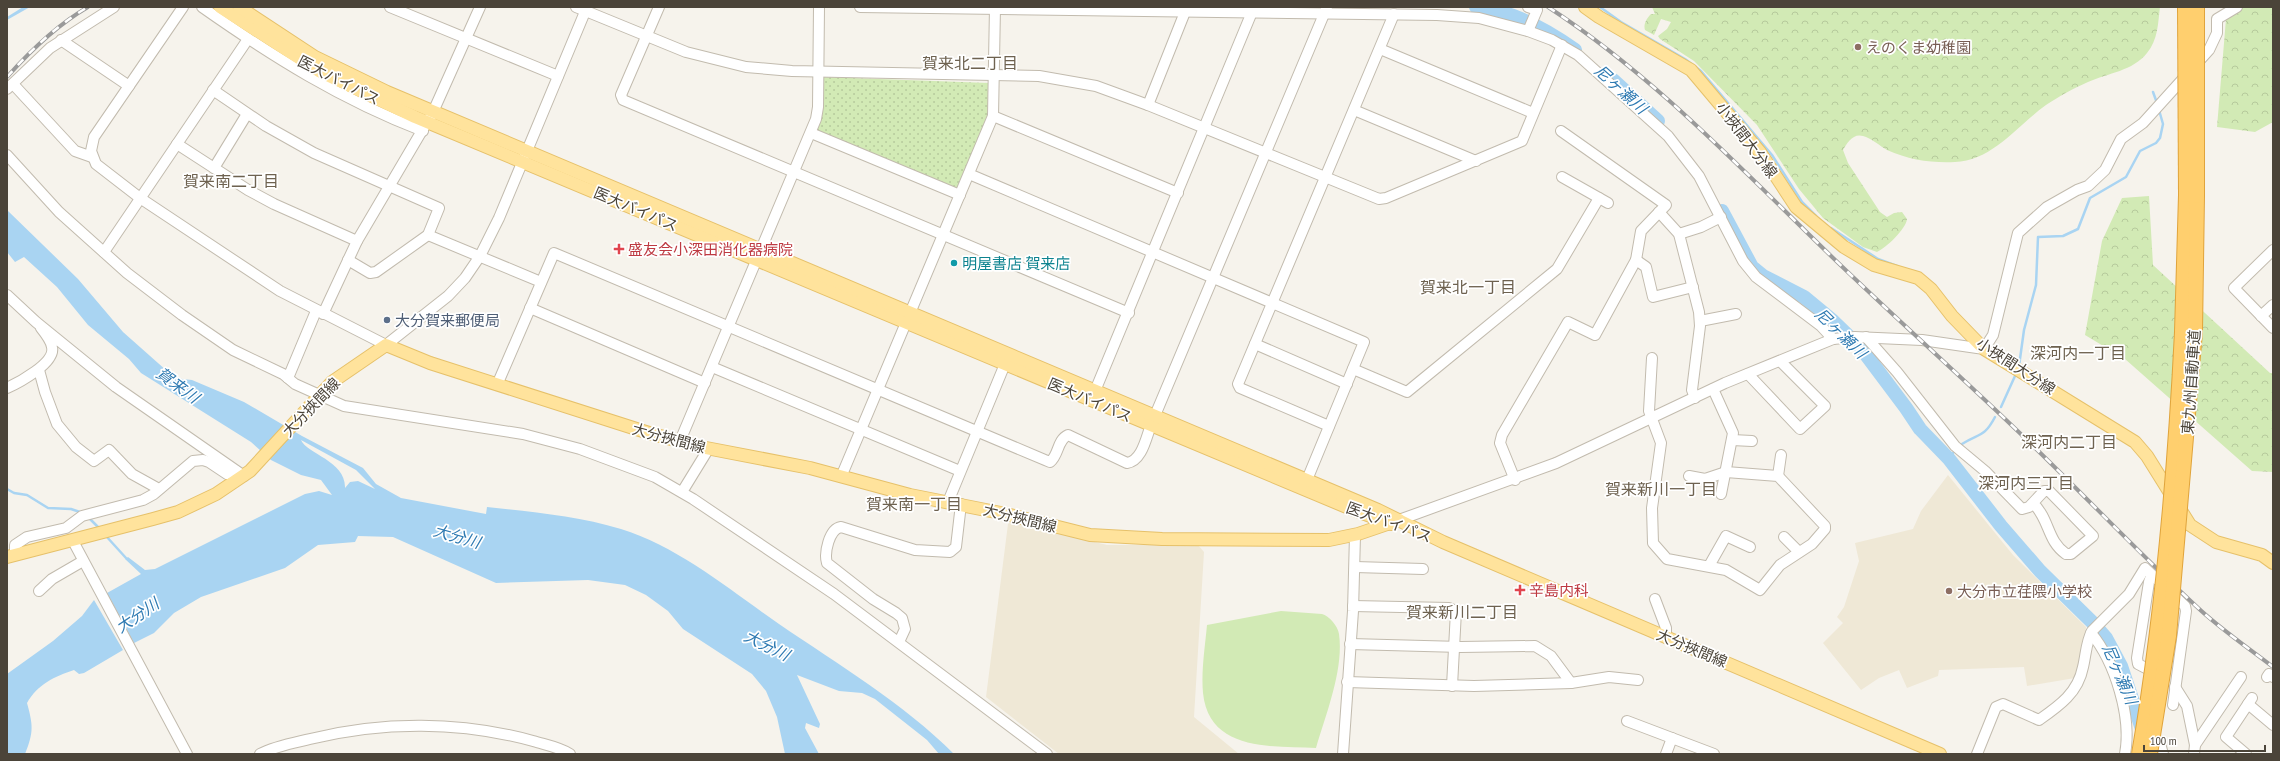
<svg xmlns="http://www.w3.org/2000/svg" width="2280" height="761" viewBox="0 0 2280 761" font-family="'PT Sans Narrow','Noto Sans JP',sans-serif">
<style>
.education{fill:#efe8d6}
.grass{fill:#d2eab5}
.forest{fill:url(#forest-crowns)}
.park{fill:url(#park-dots)}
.water{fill:#a9d4f2;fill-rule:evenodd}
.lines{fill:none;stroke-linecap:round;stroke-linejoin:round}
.stream{stroke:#a9d4f2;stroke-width:2.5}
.river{stroke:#a9d4f2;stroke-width:14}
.minor-casing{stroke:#c2bbae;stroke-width:12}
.major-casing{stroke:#e6c16a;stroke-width:14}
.highway-casing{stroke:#e0a43c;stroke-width:16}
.minor{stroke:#fff;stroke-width:10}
.major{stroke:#ffe39c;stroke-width:12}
.highway{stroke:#ffcf6e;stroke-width:14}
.rail-casing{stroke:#9a9a9a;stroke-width:4}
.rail{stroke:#fff;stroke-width:2.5;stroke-dasharray:8;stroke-linecap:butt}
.highway-bridge-casing{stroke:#e0a43c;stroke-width:16;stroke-linecap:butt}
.highway-bridge{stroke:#ffcf6e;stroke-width:14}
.education-dot{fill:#8d6e63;stroke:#fff;stroke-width:1.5}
.health-dot{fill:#e0444e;stroke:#fff;stroke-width:1.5}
.culture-dot{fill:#0f9aa8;stroke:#fff;stroke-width:1.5}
.service-dot{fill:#5c6f8a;stroke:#fff;stroke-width:1.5}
.labels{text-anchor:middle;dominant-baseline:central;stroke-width:3.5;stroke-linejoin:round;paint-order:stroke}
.education-label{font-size:15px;fill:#785e54;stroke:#fff;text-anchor:start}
.street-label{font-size:15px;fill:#4b4439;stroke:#fff}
.health-label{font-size:15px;fill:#be3a42;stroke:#fff;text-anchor:start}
.culture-label{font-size:15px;fill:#0d838f;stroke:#fff;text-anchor:start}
.service-label{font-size:15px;fill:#4e5e75;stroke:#fff;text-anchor:start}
.neighbourhood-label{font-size:16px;fill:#6e6250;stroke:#fff}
.water-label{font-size:16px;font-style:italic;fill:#2e7ab2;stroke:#fff}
</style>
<defs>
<pattern id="forest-crowns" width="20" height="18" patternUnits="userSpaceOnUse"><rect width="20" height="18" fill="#d2eab5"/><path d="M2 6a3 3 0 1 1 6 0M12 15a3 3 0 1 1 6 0" fill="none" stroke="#b6ca9c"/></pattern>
<pattern id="park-dots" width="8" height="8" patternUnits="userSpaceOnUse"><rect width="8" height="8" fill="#d2eab5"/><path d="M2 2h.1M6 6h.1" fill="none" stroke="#b6ca9c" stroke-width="1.8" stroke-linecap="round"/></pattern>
</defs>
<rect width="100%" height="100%" fill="#f6f3ec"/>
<g class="education">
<path d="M 1948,475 L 2013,555 L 2086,627 L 2085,642 L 2075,678 L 2027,686 L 2024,667 L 1939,670 L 1938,676 L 1907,688 L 1899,670 L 1879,678 L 1861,690 L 1823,643 L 1843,623 L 1837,617 L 1844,607 L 1859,561 L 1855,543 L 1913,529 L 1921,511 Z"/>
<path d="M 1011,522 L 1107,545 L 1198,545 L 1204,552 L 1194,717 L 1239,754 L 1059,754 L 986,697 L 1008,524 Z"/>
</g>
<path class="grass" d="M 1281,611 L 1322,614 C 1329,616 1338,626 1339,634 C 1344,669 1326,714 1316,748 C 1273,746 1209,752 1203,693 C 1201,671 1205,647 1207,625 Z"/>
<g class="forest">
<path d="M 1652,7 L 2160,7 C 2158,23 2158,40 2147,53 C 2133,71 2108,73 2088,82 C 2074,88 2058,97 2046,105 C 2018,125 1992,161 1955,162 C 1931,163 1909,160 1887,150 C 1880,146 1871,138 1863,136 C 1853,133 1847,143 1843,150 L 1848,163 L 1880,212 L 1887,217 L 1894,213 L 1902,212 L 1907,219 C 1906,229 1886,248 1877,252 L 1863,247 L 1823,218 L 1799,189 L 1757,125 L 1694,61 L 1660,39 L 1658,36 L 1667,29 L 1671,22 L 1661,19 L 1654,35 L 1645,30 C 1643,24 1647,18 1651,14 L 1655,14 Z"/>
<path d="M 2227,7 L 2273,7 L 2273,122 L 2255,132 L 2217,127 Z"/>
<path d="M 2149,196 L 2153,265 L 2270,373 L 2273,373 L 2273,472 L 2252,471 L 2125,359 L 2085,335 L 2102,241 L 2122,198 Z"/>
</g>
<path class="park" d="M 824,77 L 989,83 L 988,116 L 957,191 L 817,131 L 822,115 Z"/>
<g class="water">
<path d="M 23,7 L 30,7 L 7,20 L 7,17 Z"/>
<path d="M 7,210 L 78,279 L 123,332 L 167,371 L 182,379 L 192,380 L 244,402 L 302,436 L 363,468 L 376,484 L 401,498 L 486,514 L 487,507 C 532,512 578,516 621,529 C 679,547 730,590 779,624 C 839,665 903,703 954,754 L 939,754 L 927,740 L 875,699 L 862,693 L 839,691 L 797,675 L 820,724 L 819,728 L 806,723 L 805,728 L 819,754 L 785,754 L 777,717 L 766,691 L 752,674 L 683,629 L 668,611 L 646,595 L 625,585 L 588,580 L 496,583 L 393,537 L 358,536 L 355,542 L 318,545 L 285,568 L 201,597 L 174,613 L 154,633 L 134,643 L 107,593 L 141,574 L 125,559 L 128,557 L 145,570 L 155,569 L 305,494 L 319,491 L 332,495 L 321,480 L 301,475 L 271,460 L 251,442 L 141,373 L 129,359 L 88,325 L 57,287 L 24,257 L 15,262 L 7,252 ZM 301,440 L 356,470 L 375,489 L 358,481 L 350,482 L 345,488 C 346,461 307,454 301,440 Z"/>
<path d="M 94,600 L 123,650 L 84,673 L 79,674 L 74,670 C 55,676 37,685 27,703 C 33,725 34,732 25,754 L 7,754 L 7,674 L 53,641 L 82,616 Z"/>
</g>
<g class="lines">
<g class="stream">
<path d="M 1600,7 L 1621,22 L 1685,59 L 1701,71 L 1772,155 L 1802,202 L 1816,216"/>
<path d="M 2153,92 L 2157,103"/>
<path d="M 1831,228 L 1878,259 L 1897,266"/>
<path d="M 1989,345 L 1998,351"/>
<path d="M 2019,366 L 2024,330 L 2036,285 L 2038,237 L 2063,236 L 2078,229 L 2090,198 L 2126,177 L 2140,151 L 2156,143 L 2160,138 L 2163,124 L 2159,110"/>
<path d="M 2001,407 L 2015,376"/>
<path d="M 1962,444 C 1979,433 1984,438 1995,417"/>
<path d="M 1949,459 L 1953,453"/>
<path d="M 7,489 L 14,493 L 27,495 L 48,508 L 71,509 L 83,513"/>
<path d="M 88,517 L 100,529"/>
<path d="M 106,536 L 126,558"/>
</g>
<g class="river">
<path d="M 1476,7 C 1512,11 1546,29 1575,50"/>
<path d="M 1613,80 L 1658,121"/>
<path d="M 1722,211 L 1752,267 L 1763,276 L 1804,297 L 1833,321 L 1861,348 L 1906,408 L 1920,429 L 1949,459 L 2001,526 L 2040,571 L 2093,623 L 2106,638 L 2121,666 L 2144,735"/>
</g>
<defs>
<g id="minor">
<path d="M 183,7 L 94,137 L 91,151 L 96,164 L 140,198 L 280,291 L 386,345 L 448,296 L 465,278 L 480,256 L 499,218 L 587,7"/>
<path d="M 202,7 C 273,57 342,100 423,131"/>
<path d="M 390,7 L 558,76"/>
<path d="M 576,7 L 686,52 L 746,67 L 792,71 L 1039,76 L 1096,86 L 1148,105 L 1379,199 L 1386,198 L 1522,141 L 1562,45"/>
<path d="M 659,7 L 621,95 L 623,100 L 1129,313"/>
<path d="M 860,7 L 1437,15 L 1479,18 L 1528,31 L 1537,10 L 1528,7"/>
<path d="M 1528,31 L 1552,40 L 1578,55 L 1668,136 L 1699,176 L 1743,261 L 1756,277 L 1821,326 L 1833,339"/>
<path d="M 61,40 L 129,86"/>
<path d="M 1380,49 L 1533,113"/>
<path d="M 13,84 L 75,151 L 92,157"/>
<path d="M 7,89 L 50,48 L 114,7"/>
<path d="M 213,90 L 266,126 L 314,153 L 439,208 L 428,235 L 376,272 L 370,273 L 348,260"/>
<path d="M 1148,105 L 1187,7"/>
<path d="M 1354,110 L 1476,161"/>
<path d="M 993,116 L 1178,193"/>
<path d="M 811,133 L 960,195"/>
<path d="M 177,144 L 248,190 L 274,204 L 357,241"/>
<path d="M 7,155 L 59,212 L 127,273 L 182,315 L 233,350 L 283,374 L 295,384 L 344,406 L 523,434 L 580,449 L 655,477 L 693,499 L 834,594 L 1047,754"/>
<path d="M 214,168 L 247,114"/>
<path d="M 969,174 L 1364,342 L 1304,487"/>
<path d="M 1562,177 L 1608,203"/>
<path d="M 1659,212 L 1679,234 L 1699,312 L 1700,326 L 1692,390 L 1695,398"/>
<path d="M 1679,234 L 1701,227 L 1721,217"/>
<path d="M 428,235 L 541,282"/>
<path d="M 2273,250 L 2234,288 L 2273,328"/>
<path d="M 104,252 L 248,39"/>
<path d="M 1636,260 L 1646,267 L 1653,297 L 1693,287"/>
<path d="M 7,295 L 36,322 L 116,387 L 244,476"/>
<path d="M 530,308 L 705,383"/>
<path d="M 323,314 L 357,241 L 433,112 L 480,7"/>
<path d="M 2261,316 L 2273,305"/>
<path d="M 1700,321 L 1736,314"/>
<path d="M 1866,337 L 1897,372 L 1955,446 L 1985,471 L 2022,509 L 2029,507 L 2044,491 L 2049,491 L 2093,536 L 2071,554 L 2066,554 C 2047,541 2050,520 2033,503"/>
<path d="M 1255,344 L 1347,384"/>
<path d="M 1652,358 L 1649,411 L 1661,443 L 1652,508 L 1653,543 L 1667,559 L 1726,570 L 1760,590 L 1780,565 L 1812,544 L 1825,529 L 1825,526 L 1778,476 L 1726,472 L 1705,479 L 1689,476"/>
<path d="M 712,367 L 960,471"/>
<path d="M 1353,369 L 1407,392 L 1557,269 L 1599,198"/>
<path d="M 39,370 L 45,392 L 57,424 L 76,447 L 94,461 L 109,450 L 132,474 L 159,489"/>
<path d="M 1748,374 L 1800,429 L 1825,406 L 1780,361"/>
<path d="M 288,378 L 316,311"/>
<path d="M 497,385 L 554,253 L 1045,460 L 1050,462 C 1059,455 1057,440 1068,435 L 1127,463 C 1142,461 1146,438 1151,425 L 1327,7"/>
<path d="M 7,388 C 18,383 56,363 52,347 C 51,341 45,333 41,328"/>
<path d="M 1713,389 L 1733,433 L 1721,494"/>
<path d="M 1095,391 L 1252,12"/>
<path d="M 1329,426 L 1240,388 L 1238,384 L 1394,14"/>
<path d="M 1732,440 L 1752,441"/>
<path d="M 680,441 L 816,119 L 818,107 L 819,7"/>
<path d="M 1778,476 L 1781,455"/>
<path d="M 841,477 L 993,116 L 995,7"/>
<path d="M 1515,480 L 1500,443 L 1502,435 L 1568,322 L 1595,335 L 1636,260 L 1641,231 L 1666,205 L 1561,131"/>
<path d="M 682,492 L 709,448"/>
<path d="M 948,502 L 1005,364"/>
<path d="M 1399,520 L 1556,463 L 1725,383 L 1833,339 L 1855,337 L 1922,340 L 1984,349 L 1993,335 L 2018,233 L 2047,207 L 2077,190 L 2088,186 L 2105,170 L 2121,139 L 2143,123 L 2209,50 L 2217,33 L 2217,19 L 2237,7"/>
<path d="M 1784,537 L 1799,552"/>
<path d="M 73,541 L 187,754"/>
<path d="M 15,555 L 15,545 L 27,537 L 66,528 L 82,516 L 143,500 L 154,494 L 193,461 L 203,460 L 209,462 L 227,474 L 236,471"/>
<path d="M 1709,566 L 1726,536 L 1750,547"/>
<path d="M 1355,567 L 1423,569"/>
<path d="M 2156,578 L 2150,579 L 2149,582 L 2137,658 L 2138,664 L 2157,674"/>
<path d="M 39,591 L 52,579 L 83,561"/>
<path d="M 1655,599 L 1666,628 L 1666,638"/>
<path d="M 1353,606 L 1449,608 L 1456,611 L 1452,686"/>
<path d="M 2091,633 C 2115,662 2132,717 2125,754"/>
<path d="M 899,642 L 905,629 L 902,618 L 896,613 L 873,599 L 827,563 C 824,553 829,529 841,527 L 915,550 L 950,552 L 956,547 L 961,504"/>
<path d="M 1350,644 L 1461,647 L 1535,646 L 1551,656 L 1571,683"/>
<path d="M 2267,677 L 2269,674 L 2273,677"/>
<path d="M 1347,682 L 1474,686 L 1571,683 L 1609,677 L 1638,680"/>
<path d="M 2175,687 L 2187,706 L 2195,745"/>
<path d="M 2248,704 L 2273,725"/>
<path d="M 1627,721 L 1714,754"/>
<path d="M 2161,747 L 2163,754"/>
<path d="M 260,754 C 275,746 293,743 310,739 C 383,721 460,721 533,741 C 546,745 559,747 570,754"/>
<path d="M 1343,754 L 1353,611 L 1355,535"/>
<path d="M 1666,754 L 1672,738"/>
<path d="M 1977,754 L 1996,707 L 2003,704 L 2039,720 C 2059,706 2078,693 2083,667 C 2086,655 2086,642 2092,631 L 2129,594 L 2145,568 L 2185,606 L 2186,611 L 2173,705"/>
<path d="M 2194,754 L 2195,745 L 2241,677"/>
<path d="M 2246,754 L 2226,737 L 2252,698"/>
</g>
<g id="major">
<path d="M 220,7 L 319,71 L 415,117 L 1349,508 L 1391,524"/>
<path d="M 239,7 L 315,57 L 387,92 L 1307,480 L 1378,510 L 1443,542 L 1940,754"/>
<path d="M 1585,7 L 1599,17 L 1691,70 L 1760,152 L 1796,207 L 1844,247 L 1874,265 L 1918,278 L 1931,289 L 1952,316 L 1984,349 L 2135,442 L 2147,456 L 2190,525 L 2216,542 L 2262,555 L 2273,563"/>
<path d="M 7,557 L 153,519 L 178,512 L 216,494 L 250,471 L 332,382 L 386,345 L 430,363 L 649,433 L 701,447 L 810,468 L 910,495 L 1006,514 L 1090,535 L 1162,539 L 1329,540 L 1358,534 L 1399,520"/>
</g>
<g id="highway">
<path d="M 2182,332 L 2186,195"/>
<path d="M 2195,332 L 2197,196"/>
</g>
</defs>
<use href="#minor" class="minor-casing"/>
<use href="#major" class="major-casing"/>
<use href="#highway" class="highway-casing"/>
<use href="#minor" class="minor"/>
<use href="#major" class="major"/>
<use href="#highway" class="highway"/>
<defs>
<g id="rail">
<path d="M 1548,7 C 1653,75 1739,167 1829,254 C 1894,317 1962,377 2027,440 C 2084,495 2138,552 2196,606 C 2219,628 2247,647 2273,667"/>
<path d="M 7,77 C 31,50 57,25 88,7"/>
</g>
</defs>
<use href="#rail" class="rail-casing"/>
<use href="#rail" class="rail"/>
<defs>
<g id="highway-bridge">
<path d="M 2185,7 L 2186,195"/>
<path d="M 2197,7 L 2197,196"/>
<path d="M 2139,754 C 2163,615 2175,473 2182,332"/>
<path d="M 2150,754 L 2169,636 L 2195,332"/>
</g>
</defs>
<use href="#highway-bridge" class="highway-bridge-casing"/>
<use href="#highway-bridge" class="highway-bridge"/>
</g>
<g class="education-dot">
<circle cx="1858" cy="47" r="4"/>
<circle cx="1949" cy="591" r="4"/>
</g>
<g class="health-dot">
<path d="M617 243h4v4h4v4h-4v4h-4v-4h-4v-4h4z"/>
<path d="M1518 584h4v4h4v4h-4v4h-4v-4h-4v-4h4z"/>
</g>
<circle class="culture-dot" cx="954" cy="263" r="4"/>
<circle class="service-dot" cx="387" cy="320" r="4"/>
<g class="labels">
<g class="education-label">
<text x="1866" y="47">えのくま幼稚園</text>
<text x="1957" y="591">大分市立荏隈小学校</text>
</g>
<g class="street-label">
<text transform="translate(339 80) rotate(27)">医大バイパス</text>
<text transform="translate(1747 140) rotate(53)">小挾間大分線</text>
<text transform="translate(636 209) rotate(23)">医大バイパス</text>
<text transform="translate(2016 366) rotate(33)">小挾間大分線</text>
<text transform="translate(2191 382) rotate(-86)">東九州自動車道</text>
<text transform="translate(1090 400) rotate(23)">医大バイパス</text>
<text transform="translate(311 407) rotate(-46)">大分挾間線</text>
<text transform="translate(669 438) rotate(15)">大分挾間線</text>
<text transform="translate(1020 518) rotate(14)">大分挾間線</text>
<text transform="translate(1389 522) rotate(20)">医大バイパス</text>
<text transform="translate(1692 648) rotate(23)">大分挾間線</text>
</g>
<g class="health-label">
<text x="628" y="249">盛友会小深田消化器病院</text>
<text x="1529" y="590">辛島内科</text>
</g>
<g class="culture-label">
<text x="962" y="263">明屋書店 賀来店</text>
</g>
<g class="service-label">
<text x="395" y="320">大分賀来郵便局</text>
</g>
<g class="neighbourhood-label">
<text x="970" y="63">賀来北二丁目</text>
<text x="231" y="181">賀来南二丁目</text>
<text x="1468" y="287">賀来北一丁目</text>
<text x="2078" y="353">深河内一丁目</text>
<text x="2069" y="442">深河内二丁目</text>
<text x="2026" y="483">深河内三丁目</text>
<text x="1661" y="489">賀来新川一丁目</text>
<text x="914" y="504">賀来南一丁目</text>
<text x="1462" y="612">賀来新川二丁目</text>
</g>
<g class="water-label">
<text transform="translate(1621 89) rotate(42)">尼ヶ瀬川</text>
<text transform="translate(1841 333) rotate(44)">尼ヶ瀬川</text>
<text transform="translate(178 385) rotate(36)">賀来川</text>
<text transform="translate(457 536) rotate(16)">大分川</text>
<text transform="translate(137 615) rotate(-34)">大分川</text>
<text transform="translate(767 645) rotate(26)">大分川</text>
<text transform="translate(2120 674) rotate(67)">尼ヶ瀬川</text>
</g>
</g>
<rect width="2280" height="761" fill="none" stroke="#4b4439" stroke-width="16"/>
<path d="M2144 745v6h121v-6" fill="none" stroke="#4b4439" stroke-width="2"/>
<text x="2150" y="745" font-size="12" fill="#4b4439" stroke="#ffffff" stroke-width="3" paint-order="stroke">100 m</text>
</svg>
